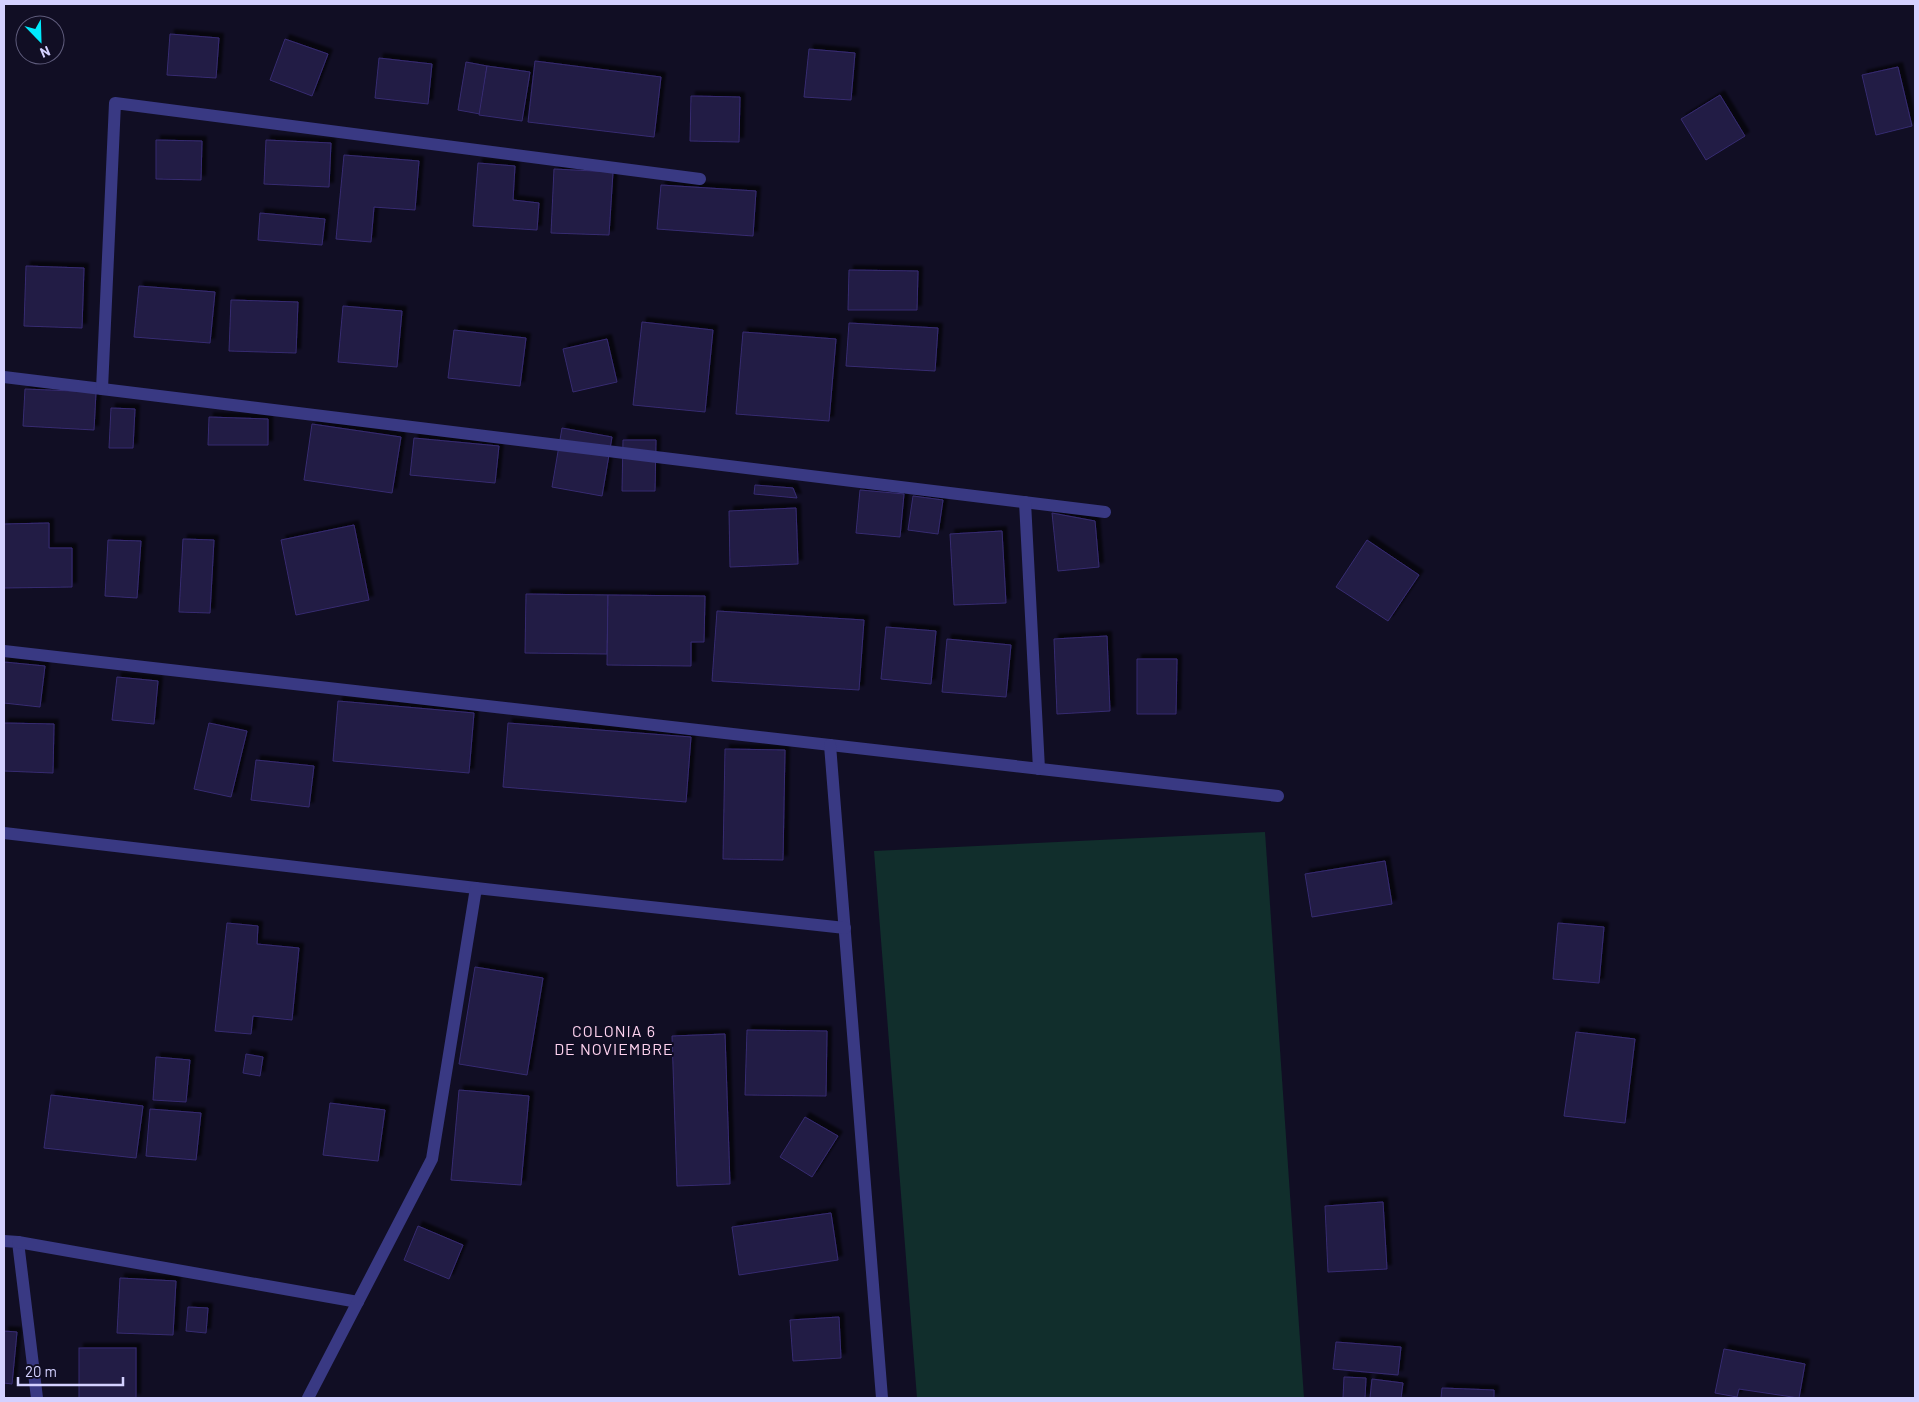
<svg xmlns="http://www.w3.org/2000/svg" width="1919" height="1402" viewBox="0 0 1919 1402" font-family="Barlow,sans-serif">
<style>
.green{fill:#112e2c}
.building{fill:#211a45;stroke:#372c71;filter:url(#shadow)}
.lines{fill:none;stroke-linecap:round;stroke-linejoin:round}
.minor{stroke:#393983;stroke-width:12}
.labels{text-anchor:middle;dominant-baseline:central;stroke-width:4.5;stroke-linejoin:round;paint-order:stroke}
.neighbourhood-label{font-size:16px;letter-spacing:1px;fill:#ffd3f0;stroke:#110e24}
</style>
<defs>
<filter id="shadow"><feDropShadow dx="4.5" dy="-4.5" stdDeviation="1" flood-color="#0009"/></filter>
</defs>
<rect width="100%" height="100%" fill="#110e24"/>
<path class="green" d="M 1265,832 L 1304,1398 L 917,1398 L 874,851 Z"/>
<g class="building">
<path d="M 170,34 L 219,38 L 216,78 L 167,75 Z"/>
<path d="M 285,39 L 328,54 L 312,96 L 270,80 Z"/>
<path d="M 809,49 L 855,53 L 851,100 L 804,97 Z"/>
<path d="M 379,58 L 432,64 L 428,104 L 375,98 Z"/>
<path d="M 535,61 L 661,77 L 654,137 L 528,122 Z"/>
<path d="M 466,62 L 487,66 L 480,114 L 458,110 Z"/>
<path d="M 487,66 L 530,72 L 522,121 L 479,115 Z"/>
<path d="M 1898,67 L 1912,126 L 1876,135 L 1862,75 Z"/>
<path d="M 1720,95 L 1745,136 L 1706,160 L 1681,119 Z"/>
<path d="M 691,96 L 740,97 L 739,142 L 690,141 Z"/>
<path d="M 156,140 L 202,141 L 201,180 L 156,179 Z"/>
<path d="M 266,140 L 331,143 L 329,187 L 264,184 Z"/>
<path d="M 344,155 L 419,161 L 415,210 L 374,207 L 371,242 L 336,239 Z"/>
<path d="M 478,163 L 515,166 L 513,200 L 539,203 L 537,230 L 473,226 Z"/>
<path d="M 554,169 L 613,172 L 609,235 L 551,233 Z"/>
<path d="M 661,185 L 756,191 L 753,236 L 657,229 Z"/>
<path d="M 260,213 L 325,219 L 322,245 L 258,240 Z"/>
<path d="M 26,266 L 84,268 L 82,328 L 24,326 Z"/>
<path d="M 849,270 L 918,271 L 917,310 L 848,310 Z"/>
<path d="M 139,286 L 215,292 L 210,343 L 134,337 Z"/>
<path d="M 231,300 L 298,302 L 296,353 L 229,351 Z"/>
<path d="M 343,306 L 402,311 L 397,367 L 338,362 Z"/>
<path d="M 642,322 L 713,330 L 705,412 L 633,405 Z"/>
<path d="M 849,323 L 938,328 L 935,371 L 846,366 Z"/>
<path d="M 454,330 L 526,338 L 520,386 L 448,378 Z"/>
<path d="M 743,332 L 836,339 L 829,421 L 736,414 Z"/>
<path d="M 607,339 L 617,382 L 573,392 L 563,349 Z"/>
<path d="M 25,389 L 96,392 L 94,430 L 23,426 Z"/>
<path d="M 111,408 L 135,409 L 133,448 L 109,448 Z"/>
<path d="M 209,417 L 268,419 L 268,445 L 208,445 Z"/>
<path d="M 312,424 L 401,437 L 392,493 L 304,480 Z"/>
<path d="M 562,428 L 612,437 L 602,496 L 552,487 Z"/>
<path d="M 414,438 L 499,446 L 495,483 L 410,475 Z"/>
<path d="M 623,440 L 656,440 L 655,491 L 622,491 Z"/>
<path d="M 755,485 L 793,488 L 797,498 L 754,494 Z"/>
<path d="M 860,490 L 904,494 L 900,537 L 856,533 Z"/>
<path d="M 913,496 L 943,500 L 938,534 L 908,530 Z"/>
<path d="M 796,508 L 798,564 L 730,567 L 729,511 Z"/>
<path d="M 1052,513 L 1095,521 L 1099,567 L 1058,571 Z"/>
<path d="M 49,523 L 49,548 L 72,548 L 72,587 L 4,588 L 4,524 Z"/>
<path d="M 354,525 L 369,600 L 296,615 L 281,540 Z"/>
<path d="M 1002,531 L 1006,603 L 954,605 L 950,534 Z"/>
<path d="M 183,539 L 214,540 L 210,613 L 179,612 Z"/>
<path d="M 108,540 L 141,541 L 137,598 L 105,596 Z"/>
<path d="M 1367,540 L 1419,575 L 1388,621 L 1336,587 Z"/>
<path d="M 526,594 L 608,595 L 607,654 L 525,653 Z"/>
<path d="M 608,595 L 705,596 L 704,642 L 691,642 L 691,666 L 607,665 Z"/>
<path d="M 717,611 L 864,620 L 859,690 L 712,681 Z"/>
<path d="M 886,627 L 936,631 L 931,684 L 881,679 Z"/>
<path d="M 1107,636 L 1110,711 L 1057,714 L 1054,639 Z"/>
<path d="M 947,639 L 1011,645 L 1006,697 L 942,692 Z"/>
<path d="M 1137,659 L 1177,659 L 1176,714 L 1137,714 Z"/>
<path d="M 4,662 L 45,666 L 40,707 L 4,703 Z"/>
<path d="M 117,677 L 158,681 L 154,724 L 112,720 Z"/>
<path d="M 338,701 L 474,713 L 469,773 L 333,761 Z"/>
<path d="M 4,723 L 54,724 L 53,773 L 4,771 Z"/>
<path d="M 209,723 L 247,731 L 231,797 L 194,789 Z"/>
<path d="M 508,723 L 691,737 L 686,802 L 503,787 Z"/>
<path d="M 725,749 L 785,750 L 783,860 L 723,859 Z"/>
<path d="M 256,760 L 314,766 L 309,807 L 251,800 Z"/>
<path d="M 1385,861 L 1392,904 L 1312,917 L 1305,874 Z"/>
<path d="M 227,923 L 258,926 L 257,944 L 299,948 L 292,1020 L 253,1016 L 251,1034 L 215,1031 Z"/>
<path d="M 1558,923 L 1604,927 L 1599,983 L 1553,979 Z"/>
<path d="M 475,967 L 543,978 L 527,1075 L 459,1064 Z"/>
<path d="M 747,1030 L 827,1031 L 826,1096 L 745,1095 Z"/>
<path d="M 1576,1032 L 1635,1039 L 1625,1123 L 1564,1116 Z"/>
<path d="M 725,1034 L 730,1184 L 677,1186 L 672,1036 Z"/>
<path d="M 246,1054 L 263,1057 L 260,1076 L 243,1073 Z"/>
<path d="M 156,1057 L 190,1060 L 186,1102 L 153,1100 Z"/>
<path d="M 459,1090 L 529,1096 L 521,1185 L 451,1180 Z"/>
<path d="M 51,1095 L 143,1106 L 136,1158 L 44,1148 Z"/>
<path d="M 330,1103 L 385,1110 L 378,1161 L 323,1155 Z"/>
<path d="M 150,1109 L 201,1113 L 196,1160 L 146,1156 Z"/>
<path d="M 805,1117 L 838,1136 L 812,1177 L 780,1157 Z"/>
<path d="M 1383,1202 L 1387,1269 L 1328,1272 L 1325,1206 Z"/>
<path d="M 831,1213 L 838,1260 L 739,1275 L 732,1227 Z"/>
<path d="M 418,1226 L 463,1245 L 449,1279 L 404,1260 Z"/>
<path d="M 120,1278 L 176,1281 L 173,1335 L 117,1333 Z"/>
<path d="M 188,1307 L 208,1308 L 206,1333 L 186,1331 Z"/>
<path d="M 839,1317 L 841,1358 L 793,1361 L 790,1320 Z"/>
<path d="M 4,1331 L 17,1332 L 12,1384 L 4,1383 Z"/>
<path d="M 1336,1342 L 1401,1347 L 1398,1375 L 1333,1369 Z"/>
<rect x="79" y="1348" width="57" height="50"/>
<path d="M 1724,1349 L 1805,1364 L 1799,1398 L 1739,1389 L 1737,1397 L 1715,1393 Z"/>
<path d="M 1344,1377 L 1366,1378 L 1365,1398 L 1343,1398 Z"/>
<path d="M 1372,1379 L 1403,1383 L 1401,1398 L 1370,1398 Z"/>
<path d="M 1442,1388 L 1494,1390 L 1494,1398 L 1441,1398 Z"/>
</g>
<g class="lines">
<g class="minor">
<path d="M 4,377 L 1105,512"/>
<path d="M 102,389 L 115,103 L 700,179"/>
<path d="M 1025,502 L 1039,769"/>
<path d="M 4,651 L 1278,796"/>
<path d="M 830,745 L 882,1398"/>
<path d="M 4,833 L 476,888"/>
<path d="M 4,1241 L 18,1242 L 37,1398"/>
<path d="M 18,1242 L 358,1302"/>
<path d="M 308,1398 L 432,1159 L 476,888 L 845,928"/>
</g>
</g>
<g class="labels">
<g class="neighbourhood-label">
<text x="614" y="1030">COLONIA 6<tspan x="614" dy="18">DE NOVIEMBRE</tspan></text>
</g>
</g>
<rect width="1919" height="1402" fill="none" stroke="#d4d1ff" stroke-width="10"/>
<g transform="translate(40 40) rotate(157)"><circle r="24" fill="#110e24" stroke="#5f5c7c"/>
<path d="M0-4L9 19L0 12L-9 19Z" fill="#00eafc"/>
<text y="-8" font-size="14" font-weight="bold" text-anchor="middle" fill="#d4d1ff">N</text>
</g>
<path d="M18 1377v8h105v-8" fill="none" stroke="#d4d1ff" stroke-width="2.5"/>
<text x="25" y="1377" font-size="15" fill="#d4d1ff" stroke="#110e24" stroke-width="4" paint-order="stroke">20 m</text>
</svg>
